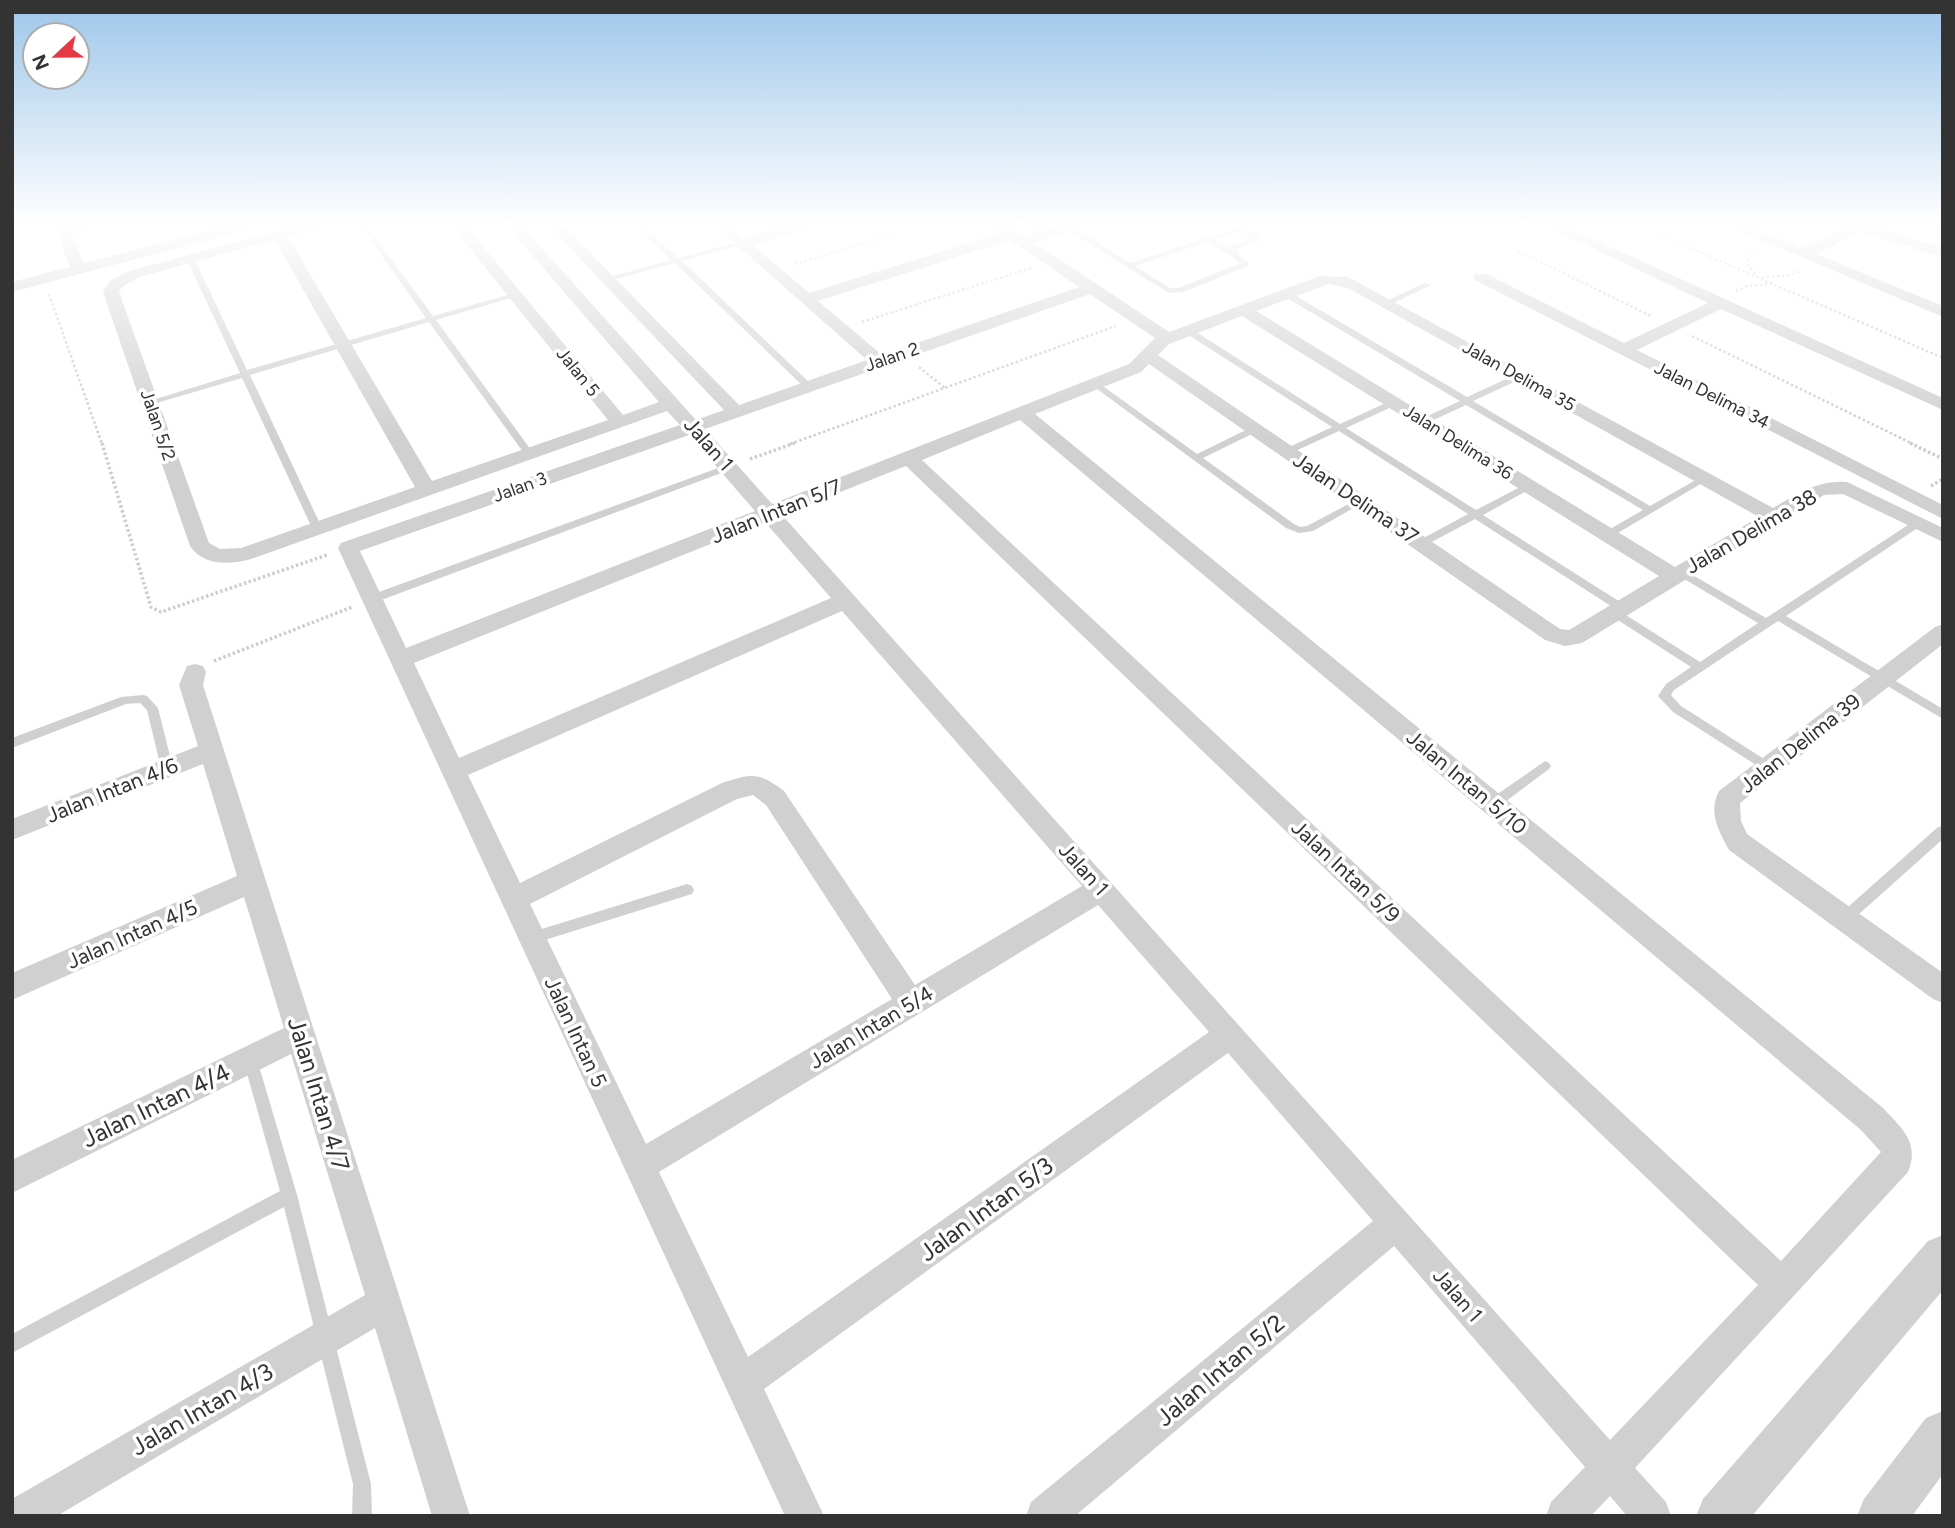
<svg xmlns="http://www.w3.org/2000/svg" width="1955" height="1528" viewBox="0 0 1955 1528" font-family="Figtree,sans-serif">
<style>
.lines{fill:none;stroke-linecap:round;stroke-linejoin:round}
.path-far1{stroke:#cdcdcd;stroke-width:2.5;stroke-dasharray:2.5 2.5;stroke-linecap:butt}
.path{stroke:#cdcdcd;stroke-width:3.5;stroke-dasharray:2.5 2.5;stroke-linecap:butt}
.service{fill:#d0d0d0;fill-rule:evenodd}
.minor{fill:#d0d0d0;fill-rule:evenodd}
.tertiary{fill:#d0d0d0;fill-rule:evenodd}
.labels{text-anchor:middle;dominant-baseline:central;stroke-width:7;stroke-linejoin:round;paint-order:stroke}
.far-street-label{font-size:18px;fill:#333;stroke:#fff}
.street-label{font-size:21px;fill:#333;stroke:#fff}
.near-street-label{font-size:24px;fill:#333;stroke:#fff}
</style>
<rect width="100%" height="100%" fill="#fff"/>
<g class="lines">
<g class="path-far1">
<path d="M 1637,225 L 1943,358"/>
<path d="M 1518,251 L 1653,317"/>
<path d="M 795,264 L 925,225"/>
<path d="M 1755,274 L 1748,264 L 1748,259 L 1756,251"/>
<path d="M 1762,277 L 1786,276 L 1801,271"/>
<path d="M 1736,291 L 1747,286 L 1772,284"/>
<path d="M 49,294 L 102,444"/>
<path d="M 862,322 L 1031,268"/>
<path d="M 1692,336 L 1913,444"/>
<path d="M 919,367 L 945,388"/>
<path d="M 790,444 L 1116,326"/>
</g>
<g class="path">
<path d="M 102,443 L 151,607 L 161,612 L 327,555"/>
<path d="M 1910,443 L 1943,459"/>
<path d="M 750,459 L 795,443"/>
<path d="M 1931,486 L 1943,479"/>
<path d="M 214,661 L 352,607"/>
</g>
<g class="service">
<path d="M 86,225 L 98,225 L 64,234 L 60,232 Z"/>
<path d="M 360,225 L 366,225 L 433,316 L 518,292 L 518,296 L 436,320 L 534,454 L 532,456 L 526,456 L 429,322 L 250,375 L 322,528 L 317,531 L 312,528 L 242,378 L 153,404 L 146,402 L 240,373 L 186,258 L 187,256 L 194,258 L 247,370 L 426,318 Z"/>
<path d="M 635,225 L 643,225 L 678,258 L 744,240 L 744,244 L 682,261 L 811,384 L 811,388 L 805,388 L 675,263 L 606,282 L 606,278 L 671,260 Z"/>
<path d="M 1024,225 L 1032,225 L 1048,235 L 1041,237 Z"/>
<path d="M 1065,225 L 1071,225 L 1130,263 L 1239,227 L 1261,236 L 1259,241 L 1238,248 L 1237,253 L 1248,262 L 1248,266 L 1183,292 L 1169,293 L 1065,229 ZM 1239,232 L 1253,238 L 1232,245 L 1231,249 L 1214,240 ZM 1207,242 L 1230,255 L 1240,263 L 1179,288 L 1170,288 L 1135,266 Z"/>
<path d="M 1424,283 L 1431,285 L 1389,305 L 1382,303 Z"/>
<path d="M 1282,291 L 1288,291 L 1467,397 L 1517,374 L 1523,374 L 1523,378 L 1473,401 L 1650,506 L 1701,477 L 1704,476 L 1709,479 L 1611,537 L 1603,537 L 1603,533 L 1643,510 L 1466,405 L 1427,423 L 1421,423 L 1421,419 L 1460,401 L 1282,295 Z"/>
<path d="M 1184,328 L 1190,328 L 1340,424 L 1390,401 L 1396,401 L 1396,405 L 1346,428 L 1476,510 L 1526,484 L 1532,484 L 1532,488 L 1483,515 L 1625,605 L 1626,608 L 1621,612 L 1700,662 L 1758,623 L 1676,574 L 1675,572 L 1676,570 L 1684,570 L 1766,618 L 1914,521 L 1922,521 L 1922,525 L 1786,616 L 1943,709 L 1943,719 L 1778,621 L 1674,690 L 1671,695 L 1681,706 L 1772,764 L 1774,767 L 1772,770 L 1764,770 L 1673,712 L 1658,696 L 1666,684 L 1691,667 L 1610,615 L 1609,612 L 1614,608 L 1475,519 L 1426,545 L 1418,545 L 1418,541 L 1468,514 L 1339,431 L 1291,453 L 1285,453 L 1285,449 L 1332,427 L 1184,332 Z"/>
<path d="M 1096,381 L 1197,454 L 1252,427 L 1258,427 L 1258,431 L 1203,458 L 1294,524 L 1300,527 L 1307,526 L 1358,499 L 1364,499 L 1366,501 L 1313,531 L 1299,533 L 1286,528 L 1093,386 L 1093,382 Z"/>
<path d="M 729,464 L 734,467 L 732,469 L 376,602 L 372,603 L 367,599 L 368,596 Z"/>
<path d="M 143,695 L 147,696 L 158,708 L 173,768 L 171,771 L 163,771 L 161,768 L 147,710 L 140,703 L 126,704 L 12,748 L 12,738 L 121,697 Z"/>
<path d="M 1545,761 L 1549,763 L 1551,766 L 1549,769 L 1497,808 L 1489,808 L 1487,804 L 1489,800 Z"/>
<path d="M 1943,826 L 1943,839 L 1849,923 L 1844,925 L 1839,923 L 1837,919 L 1839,915 L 1938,827 Z"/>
<path d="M 687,884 L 692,886 L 694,890 L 692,894 L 532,944 L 527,942 L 525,938 L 527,934 L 532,932 Z"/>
<path d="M 250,1052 L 255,1054 L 257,1059 L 297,1195 L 371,1484 L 372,1516 L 352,1516 L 353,1484 L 284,1207 L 12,1353 L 12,1334 L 280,1191 L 243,1059 L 245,1054 Z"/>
</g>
<g class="minor">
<path d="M 54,225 L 68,225 L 84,263 L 232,225 L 255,225 L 253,228 L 12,292 L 12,282 L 70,267 Z"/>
<path d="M 300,225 L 322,225 L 320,228 L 288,237 L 432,481 L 608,420 L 451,225 L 465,225 L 623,415 L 659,402 L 506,225 L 521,225 L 696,420 L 724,410 L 548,225 L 563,225 L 739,405 L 867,360 L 714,225 L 729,225 L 744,238 L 789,225 L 811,225 L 809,228 L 753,245 L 809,293 L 1000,233 L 991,225 L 1007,225 L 1025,236 L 1061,225 L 1081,225 L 1079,228 L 1035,243 L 1169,332 L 1320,276 L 1348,277 L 1773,508 C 1798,494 1817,480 1847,482 L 1943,528 L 1943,542 L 1843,494 L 1824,495 L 1582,643 L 1565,646 L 1545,640 L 1149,364 L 1141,372 L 1035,414 L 1883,1108 C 1902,1128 1920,1143 1908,1172 L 1635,1468 L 1666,1502 L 1671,1516 L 1627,1516 L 1610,1496 L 1591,1516 L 1546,1516 L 1551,1502 L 1585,1467 L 1394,1246 L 1075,1516 L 1026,1516 L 1031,1502 L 1373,1221 L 1228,1053 L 764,1389 L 824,1516 L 785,1516 L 338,548 L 341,543 L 680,425 L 667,411 L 251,559 C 230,565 203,566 190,546 L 103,292 L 110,281 L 129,271 ZM 275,240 L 415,487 L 241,548 L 220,549 L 209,543 L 119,292 L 122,287 L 139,277 ZM 1010,240 L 1079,287 L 882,355 L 818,301 ZM 1328,284 L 1348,288 L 1759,517 L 1675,567 L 1256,311 ZM 1090,294 L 1155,338 L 1129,364 L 772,504 L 705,429 ZM 1242,316 L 1659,576 L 1569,630 L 1560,629 L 1158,355 L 1169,344 ZM 1020,420 L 1861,1130 L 1881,1152 L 1781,1261 L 922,460 ZM 689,435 L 755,511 L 406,648 L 360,551 ZM 906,466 L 1758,1285 L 1610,1440 L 782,515 ZM 765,522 L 831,598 L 459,758 L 414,663 ZM 842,611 L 1082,886 L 915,985 L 784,791 C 759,772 752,773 722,783 L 520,883 L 468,775 ZM 753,795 L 766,805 L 892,999 L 646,1144 L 530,904 L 737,799 ZM 1098,905 L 1209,1032 L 748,1357 L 659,1172 Z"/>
<path d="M 1544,225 L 1562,225 L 1943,398 L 1943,410 L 1721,309 L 1637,350 L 1943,505 L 1943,519 L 1475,280 L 1473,277 L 1475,274 L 1487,274 L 1624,343 L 1708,303 Z"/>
<path d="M 1726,225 L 1745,225 L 1803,248 L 1846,227 L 1845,225 L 1870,225 L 1943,248 L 1943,257 L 1860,232 L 1816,254 L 1943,306 L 1943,317 Z"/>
<path d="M 1943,624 L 1943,644 L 1740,803 L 1741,821 L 1747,834 L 1943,973 L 1943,1003 L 1933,999 L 1729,850 C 1718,830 1708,812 1719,791 L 1935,627 Z"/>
<path d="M 195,664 L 203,666 L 206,672 L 203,685 L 470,1516 L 432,1516 L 375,1328 L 57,1516 L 12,1516 L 12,1499 L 365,1295 L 291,1054 L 12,1193 L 12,1160 L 284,1028 L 244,897 L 12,1000 L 12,973 L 237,876 L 203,764 L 12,840 L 12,819 L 198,746 L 179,685 L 187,666 Z"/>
</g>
<g class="tertiary">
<path d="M 1943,1235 L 1943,1290 L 1752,1516 L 1696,1516 L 1703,1499 L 1928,1241 Z"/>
<path d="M 1943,1411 L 1943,1474 L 1912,1516 L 1857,1516 L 1864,1499 L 1926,1418 Z"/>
</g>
</g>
<linearGradient id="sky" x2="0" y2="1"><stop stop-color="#9ec6ea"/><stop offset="0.51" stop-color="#fff"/><stop offset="1" stop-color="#fff" stop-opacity="0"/></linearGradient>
<rect width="1955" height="439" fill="url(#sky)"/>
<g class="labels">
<g class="far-street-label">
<text transform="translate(892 357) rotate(-19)">Jalan 2</text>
<text transform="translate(578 372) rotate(51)">Jalan 5</text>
<text transform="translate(1519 376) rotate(29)">Jalan Delima 35</text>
<text transform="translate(1712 395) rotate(27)">Jalan Delima 34</text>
<text transform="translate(158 425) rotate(71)">Jalan 5/2</text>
<text transform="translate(1458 442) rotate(32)">Jalan Delima 36</text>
<text transform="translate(520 487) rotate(-20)">Jalan 3</text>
</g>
<g class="street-label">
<text transform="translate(709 444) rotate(49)">Jalan 1</text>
<text transform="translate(1356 498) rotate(34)">Jalan Delima 37</text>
<text transform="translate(776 511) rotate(-22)">Jalan Intan 5/7</text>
<text transform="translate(1751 531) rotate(-30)">Jalan Delima 38</text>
<text transform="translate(1800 743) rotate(-38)">Jalan Delima 39</text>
<text transform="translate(1467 782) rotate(40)">Jalan Intan 5/10</text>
<text transform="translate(112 790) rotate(-22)">Jalan Intan 4/6</text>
<text transform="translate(1084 869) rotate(48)">Jalan 1</text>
<text transform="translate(1346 871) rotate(43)">Jalan Intan 5/9</text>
<text transform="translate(132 934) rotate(-24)">Jalan Intan 4/5</text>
<text transform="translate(871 1027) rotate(-31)">Jalan Intan 5/4</text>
<text transform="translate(576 1032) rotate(65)">Jalan Intan 5</text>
<text transform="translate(1458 1295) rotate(49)">Jalan 1</text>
</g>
<g class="near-street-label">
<text transform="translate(319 1094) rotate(73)">Jalan Intan 4/7</text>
<text transform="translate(156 1105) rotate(-26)">Jalan Intan 4/4</text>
<text transform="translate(986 1209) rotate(-36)">Jalan Intan 5/3</text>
<text transform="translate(1220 1370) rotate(-40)">Jalan Intan 5/2</text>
<text transform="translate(202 1409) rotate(-30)">Jalan Intan 4/3</text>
</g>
</g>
<rect width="1955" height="1528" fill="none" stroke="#333333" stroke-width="28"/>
<g transform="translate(56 56) rotate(248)"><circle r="33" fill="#ffffff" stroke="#adadad" stroke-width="2"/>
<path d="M0-5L12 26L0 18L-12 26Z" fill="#e63946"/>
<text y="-10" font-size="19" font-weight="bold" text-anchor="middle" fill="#333333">N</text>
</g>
</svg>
